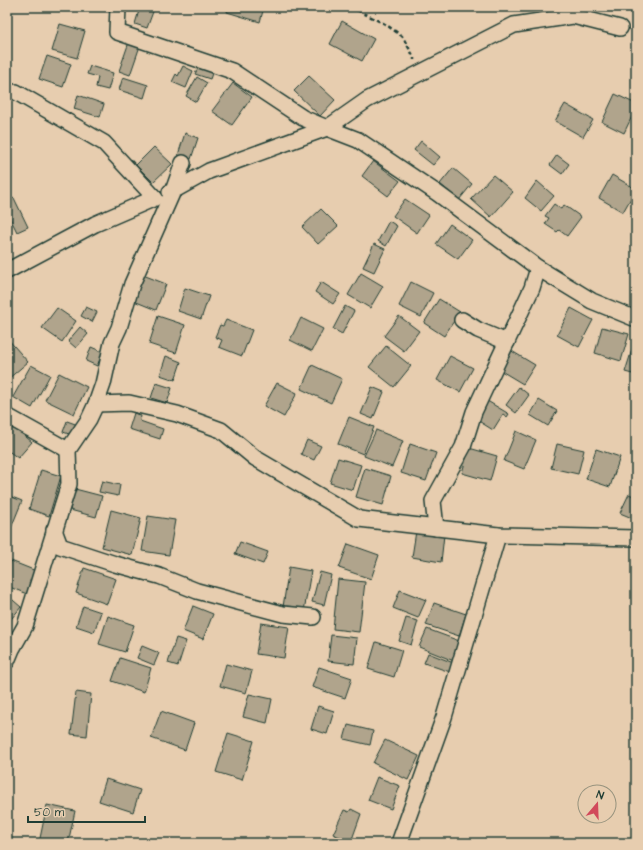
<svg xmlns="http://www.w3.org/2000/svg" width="643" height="850" viewBox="0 0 643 850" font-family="'Architects Daughter',sans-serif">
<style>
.building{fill:#b0a48c;stroke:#1f3d34}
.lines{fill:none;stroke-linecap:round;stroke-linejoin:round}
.minor-casing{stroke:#1f3d34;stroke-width:18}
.path{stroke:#1f3d34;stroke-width:2.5;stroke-dasharray:4 3;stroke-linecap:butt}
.minor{stroke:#e7cdaf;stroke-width:15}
</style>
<rect width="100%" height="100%" fill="#e7cdaf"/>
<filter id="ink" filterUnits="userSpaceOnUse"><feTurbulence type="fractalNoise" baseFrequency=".025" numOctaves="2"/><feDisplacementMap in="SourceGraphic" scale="8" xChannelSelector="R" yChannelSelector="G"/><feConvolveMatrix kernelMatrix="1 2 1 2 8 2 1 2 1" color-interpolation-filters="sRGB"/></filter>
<g filter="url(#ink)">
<g class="building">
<path d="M 140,7 L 154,9 L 147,28 L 135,24 Z"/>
<path d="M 228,7 L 264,7 L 260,22 L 227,12 Z"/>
<path d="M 342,21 L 374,39 L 362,61 L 330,44 Z"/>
<path d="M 60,24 L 85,31 L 77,58 L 52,51 Z"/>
<path d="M 129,42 L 140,46 L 130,75 L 119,71 Z"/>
<path d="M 47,56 L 71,64 L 63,87 L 39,79 Z"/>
<path d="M 200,64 L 214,68 L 210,79 L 195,74 Z"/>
<path d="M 90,66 L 113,73 L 108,90 L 96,87 L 98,77 L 87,74 Z"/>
<path d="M 183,66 L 193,71 L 186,88 L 172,82 L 176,74 L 178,76 Z"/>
<path d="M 309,76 L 335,100 L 320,116 L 294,91 Z"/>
<path d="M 123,77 L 148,85 L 144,98 L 119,90 Z"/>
<path d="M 197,77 L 207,83 L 196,102 L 186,96 Z"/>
<path d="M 233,83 L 252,97 L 232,125 L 212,111 Z"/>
<path d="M 615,94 L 636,104 L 636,108 L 624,133 L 602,122 Z"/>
<path d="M 78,95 L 104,104 L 100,117 L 74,109 Z"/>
<path d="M 565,104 L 593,120 L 583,137 L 555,121 Z"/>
<path d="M 185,133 L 198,138 L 191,159 L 178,155 Z"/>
<path d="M 421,141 L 440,157 L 433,165 L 414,150 Z"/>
<path d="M 154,147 L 172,164 L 153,182 L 136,165 Z"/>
<path d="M 557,155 L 569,164 L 562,174 L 550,165 Z"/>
<path d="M 373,161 L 400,181 L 388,196 L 362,176 Z"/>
<path d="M 453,168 L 472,184 L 459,200 L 440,184 Z"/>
<path d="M 493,175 L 513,192 L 491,217 L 471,199 Z"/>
<path d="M 612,175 L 636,189 L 623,212 L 599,198 Z"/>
<path d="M 537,181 L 554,196 L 541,211 L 525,198 Z"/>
<path d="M 14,198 L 28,227 L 17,232 L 7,212 L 7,202 Z"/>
<path d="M 405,199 L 429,215 L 417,233 L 393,216 Z"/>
<path d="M 554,204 L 561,209 L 564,205 L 581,217 L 567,236 L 559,230 L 557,232 L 545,224 L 549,218 L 545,216 Z"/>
<path d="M 321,209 L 338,226 L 318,244 L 302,227 Z"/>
<path d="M 389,221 L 397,226 L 386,246 L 378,241 Z"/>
<path d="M 450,224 L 472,240 L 458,259 L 436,244 Z"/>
<path d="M 374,244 L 385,249 L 374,272 L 363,267 Z"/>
<path d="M 361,273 L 383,286 L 370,308 L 348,295 Z"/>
<path d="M 143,275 L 166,284 L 156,310 L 134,301 Z"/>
<path d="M 321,282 L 340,294 L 333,304 L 315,292 Z"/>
<path d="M 411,282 L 433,293 L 421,317 L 399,306 Z"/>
<path d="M 185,288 L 209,296 L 201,319 L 178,311 Z"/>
<path d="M 439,299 L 460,312 L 444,336 L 424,323 Z"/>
<path d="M 345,306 L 354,311 L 342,334 L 333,329 Z"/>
<path d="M 86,307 L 97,312 L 92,322 L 81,316 Z"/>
<path d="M 57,308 L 76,321 L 62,342 L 42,328 Z"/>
<path d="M 571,308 L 593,320 L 579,347 L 557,335 Z"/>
<path d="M 158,316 L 185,325 L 176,353 L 149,344 Z"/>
<path d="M 399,316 L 419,331 L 404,351 L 384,336 Z"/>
<path d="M 301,318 L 323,329 L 312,351 L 290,340 Z"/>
<path d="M 226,320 L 252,330 L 242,356 L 219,347 L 222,340 L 215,337 L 220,325 L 223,326 Z"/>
<path d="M 80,327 L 88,334 L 76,348 L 68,341 Z"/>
<path d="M 602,327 L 629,334 L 621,361 L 595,353 Z"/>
<path d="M 636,337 L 636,375 L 625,372 Z"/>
<path d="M 7,338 L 28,362 L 7,380 Z"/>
<path d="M 386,346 L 411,366 L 394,387 L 369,367 Z"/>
<path d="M 91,347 L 103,352 L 97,366 L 86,361 Z"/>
<path d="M 510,350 L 535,365 L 523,384 L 498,369 Z"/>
<path d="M 166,356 L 181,362 L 175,380 L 160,375 Z"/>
<path d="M 450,356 L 473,368 L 460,392 L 437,380 Z"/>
<path d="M 31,365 L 50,375 L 32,408 L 13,397 Z"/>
<path d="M 312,365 L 342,379 L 331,403 L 301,389 Z"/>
<path d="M 59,373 L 87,387 L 74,414 L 45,400 Z"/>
<path d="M 156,383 L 172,388 L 167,403 L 151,398 Z"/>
<path d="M 277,383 L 297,393 L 284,417 L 264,406 Z"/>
<path d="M 372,387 L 384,392 L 373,419 L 361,414 Z"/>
<path d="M 519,387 L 529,395 L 516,413 L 506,405 Z"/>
<path d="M 484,399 L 509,414 L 507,417 L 503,414 L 493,430 L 477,420 Z"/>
<path d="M 539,400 L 557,411 L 548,426 L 530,415 Z"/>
<path d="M 134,413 L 141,416 L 140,421 L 163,429 L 160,439 L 129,429 Z"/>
<path d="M 349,417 L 374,427 L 363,454 L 338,444 Z"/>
<path d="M 7,421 L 32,442 L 18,458 L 7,450 Z"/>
<path d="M 67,421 L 78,425 L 75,436 L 63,432 Z"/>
<path d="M 376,430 L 403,441 L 392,467 L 364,456 Z"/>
<path d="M 516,431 L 536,440 L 524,469 L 504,461 Z"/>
<path d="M 307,440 L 321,446 L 314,460 L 301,454 Z"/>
<path d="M 410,444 L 436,453 L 426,481 L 401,473 Z"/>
<path d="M 557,444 L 584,450 L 578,474 L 551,468 Z"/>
<path d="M 469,448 L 497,456 L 490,481 L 462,473 Z"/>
<path d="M 596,449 L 620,457 L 610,487 L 586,479 Z"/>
<path d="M 338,458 L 361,465 L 353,490 L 330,483 Z"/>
<path d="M 365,468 L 391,476 L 383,505 L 356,497 Z"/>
<path d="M 41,470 L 61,476 L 49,516 L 29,509 Z"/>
<path d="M 102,481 L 120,485 L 118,496 L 99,492 Z"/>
<path d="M 75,489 L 102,496 L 96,517 L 70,510 Z"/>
<path d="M 629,494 L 636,497 L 636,508 L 632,518 L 620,513 Z"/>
<path d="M 7,495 L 22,501 L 11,528 L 7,526 Z"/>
<path d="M 111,510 L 141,518 L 132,555 L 102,547 Z"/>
<path d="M 148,516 L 175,520 L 169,555 L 142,551 Z"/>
<path d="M 416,531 L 444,535 L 441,562 L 412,557 Z"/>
<path d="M 240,542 L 268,552 L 263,564 L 235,554 Z"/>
<path d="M 348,544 L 379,555 L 371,579 L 339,568 Z"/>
<path d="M 11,561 L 36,571 L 27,594 L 7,586 L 7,572 Z"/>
<path d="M 289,567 L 311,571 L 304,611 L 283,607 Z"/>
<path d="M 84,568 L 116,579 L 107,604 L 76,593 Z"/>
<path d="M 320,572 L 331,575 L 324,605 L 312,602 Z"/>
<path d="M 338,579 L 365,582 L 359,632 L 333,629 Z"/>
<path d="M 400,590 L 426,600 L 418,618 L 393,608 Z"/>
<path d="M 7,595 L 21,607 L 7,624 Z"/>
<path d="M 434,603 L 466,614 L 459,636 L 426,625 Z"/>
<path d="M 83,606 L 101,612 L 94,632 L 76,626 Z"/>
<path d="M 193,606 L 213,614 L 203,639 L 183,631 Z"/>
<path d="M 108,616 L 134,625 L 125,652 L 99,644 Z"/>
<path d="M 406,618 L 418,621 L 411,645 L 399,641 Z"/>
<path d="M 261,623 L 289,627 L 284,658 L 256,654 Z"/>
<path d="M 427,629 L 462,642 L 454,661 L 419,647 Z"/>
<path d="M 331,635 L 357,638 L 354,664 L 328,661 Z"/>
<path d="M 176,638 L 186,641 L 178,666 L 168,663 Z"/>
<path d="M 376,642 L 402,650 L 394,677 L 368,669 Z"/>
<path d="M 142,646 L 159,653 L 154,665 L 137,658 Z"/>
<path d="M 428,653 L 456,664 L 453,673 L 424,663 Z"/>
<path d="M 120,658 L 151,668 L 144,692 L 112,681 Z"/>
<path d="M 226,664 L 252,671 L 246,693 L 220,686 Z"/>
<path d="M 319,667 L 352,678 L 345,698 L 312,687 Z"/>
<path d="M 76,692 L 91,694 L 87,736 L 71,734 Z"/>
<path d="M 249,694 L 272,699 L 267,723 L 243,717 Z"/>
<path d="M 318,706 L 334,711 L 327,734 L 311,729 Z"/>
<path d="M 161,711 L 194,723 L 185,750 L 151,738 Z"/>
<path d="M 348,725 L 373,731 L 370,745 L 344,739 Z"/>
<path d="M 228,733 L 254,741 L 242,780 L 216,772 Z"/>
<path d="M 385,740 L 419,756 L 408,780 L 373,763 Z"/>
<path d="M 377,777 L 400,786 L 391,809 L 368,800 Z"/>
<path d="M 106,779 L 140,790 L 133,812 L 99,801 Z"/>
<path d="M 47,805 L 75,811 L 68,843 L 39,843 Z"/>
<path d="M 351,809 L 361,814 L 351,842 L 333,834 L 344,810 L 349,812 Z"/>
</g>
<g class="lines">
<defs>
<g id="minor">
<path d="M 620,28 L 573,16 L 514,25 L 367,100 L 327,128 L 358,140 L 437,193 L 538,268 L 592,301 L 636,319"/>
<path d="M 170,192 L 173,191 L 183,163"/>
<path d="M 7,271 L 95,224 L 155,198 L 104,143 L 16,92"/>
<path d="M 462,320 L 478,330 L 507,342"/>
<path d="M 96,404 L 129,403 L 177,414 L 221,430 L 255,458 L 359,519 L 498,535 L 636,538"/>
<path d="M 7,416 L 68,450"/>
<path d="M 436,528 L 433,501 L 463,447 L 474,412 L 532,288 L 538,268"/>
<path d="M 54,530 L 60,546 L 115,564 L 159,576 L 197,591 L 283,614 L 313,617"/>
<path d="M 7,661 L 12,649 L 25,626 L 69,484 L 68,450 L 89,419 L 96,404 L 103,384 L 112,343 L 119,328 L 132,284 L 173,191 L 209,171 L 327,128 L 303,118 L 232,71 L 117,32 L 118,7"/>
<path d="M 399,843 L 444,717 L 498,535"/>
</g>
</defs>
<use href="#minor" class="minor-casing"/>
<path class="path" d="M 351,7 L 385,24 L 402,36 L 414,57 L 414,60"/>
<use href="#minor" class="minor"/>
</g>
</g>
<rect width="643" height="850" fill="none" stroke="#e7cdaf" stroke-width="24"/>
<rect x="12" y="12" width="619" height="826" fill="none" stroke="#1f3d34" stroke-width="1.5" filter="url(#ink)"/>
<g transform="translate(597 804) rotate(19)"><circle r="19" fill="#e7cdaf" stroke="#97937e"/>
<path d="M0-3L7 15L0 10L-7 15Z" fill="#d1495b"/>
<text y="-6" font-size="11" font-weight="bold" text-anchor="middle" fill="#1f3d34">N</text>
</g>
<path d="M28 816v6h117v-6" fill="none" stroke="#1f3d34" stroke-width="2"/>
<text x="34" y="816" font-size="12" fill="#1f3d34" stroke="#e7cdaf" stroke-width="3" paint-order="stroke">50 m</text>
</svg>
